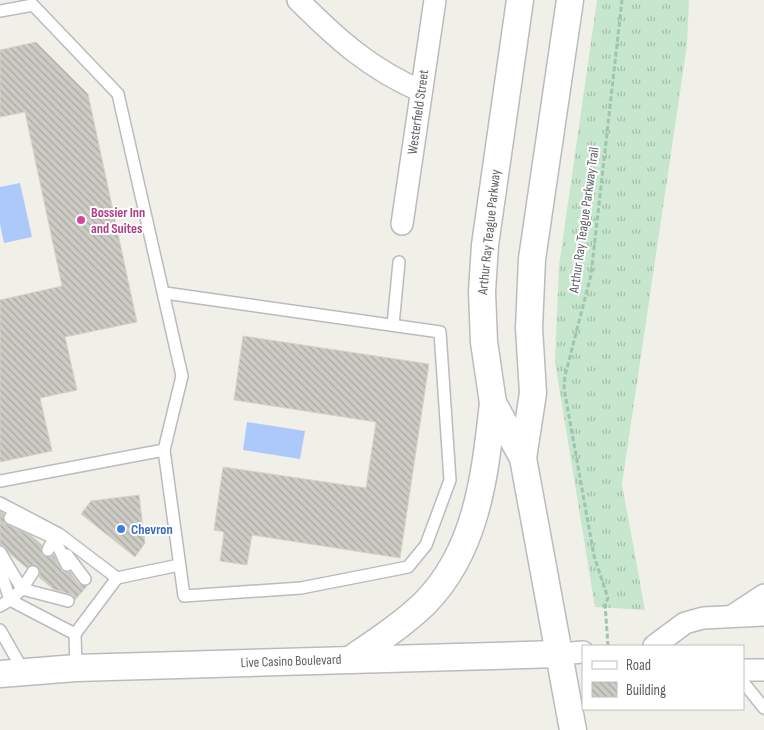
<svg xmlns="http://www.w3.org/2000/svg" width="764" height="730" viewBox="0 0 764 730" font-family="'Sofia Sans Condensed',sans-serif">
<style>
.grass{fill:url(#grass-tufts)}
.water{fill:#adc9fb}
.building{fill:url(#building-back-hatch);stroke:#d5d4c6}
.lines{fill:none;stroke-linecap:round;stroke-linejoin:round}
.service-casing{stroke:#babbc1;stroke-width:14}
.minor-casing{stroke:#babbc1;stroke-width:24}
.tertiary-casing{stroke:#babbc1;stroke-width:29}
.path{stroke:#9ec5b1;stroke-width:3;stroke-dasharray:5 2.5;stroke-linecap:butt}
.service{stroke:#fff;stroke-width:11}
.minor{stroke:#fff;stroke-width:21}
.tertiary{stroke:#fff;stroke-width:26}
.hotel-dot{fill:#d1479c;stroke:#fff;stroke-width:2}
.shop-dot{fill:#3f7fe0;stroke:#fff;stroke-width:2}
.labels{text-anchor:middle;dominant-baseline:central;stroke-width:4;stroke-linejoin:round;paint-order:stroke}
.street-label{font-size:14px;fill:#5f6167;stroke:#fff}
.hotel-label{font-size:14px;font-weight:bold;fill:#b23c85;stroke:#fff;text-anchor:start}
.shop-label{font-size:14px;font-weight:bold;fill:#366cbe;stroke:#fff;text-anchor:start}
</style>
<defs>
<pattern id="grass-tufts" width="24" height="20" patternUnits="userSpaceOnUse" patternTransform="scale(1.25)"><rect width="24" height="20" fill="#c6e6cd"/><path d="M3 7l-1-3M5 7V3M7 7l1-3M15 17l-1-3M17 17v-4M19 17l1-3" fill="none" stroke="#a4beaa"/></pattern>
<pattern id="building-back-hatch" width="6" height="6" patternUnits="userSpaceOnUse" patternTransform="scale(1.25)"><rect width="6" height="6" fill="#cccbc4"/><path d="M-1 5l2 2M0 0l6 6M5-1l2 2" fill="none" stroke="#a9a8a3"/></pattern>
</defs>
<rect width="100%" height="100%" fill="#f0f0e8"/>
<path class="grass" d="M 597,0 L 689,0 L 687,45 L 622,484 L 645,610 L 595,607 L 555,362 L 559,266 Z"/>
<g class="water">
<path d="M 20,183 L 32,237 L 4,243 L 0,224 L 0,187 Z"/>
<path d="M 247,422 L 305,431 L 300,459 L 243,450 Z"/>
</g>
<g class="building">
<path d="M 36,42 L 88,94 L 137,322 L 65,337 L 77,390 L 40,398 L 52,451 L 0,462 L 0,300 L 62,286 L 25,112 L 0,117 L 0,50 Z"/>
<path d="M 243,336 L 429,364 L 400,558 L 252,535 L 247,565 L 220,561 L 224,532 L 214,530 L 223,467 L 366,488 L 376,422 L 234,400 Z"/>
<path d="M 139,495 L 145,543 L 135,557 L 81,514 L 91,501 Z"/>
<path d="M 0,511 L 4,514 L 4,523 L 32,536 L 42,545 L 42,554 L 48,557 L 54,555 L 62,571 L 70,572 L 79,584 L 87,586 L 75,600 L 73,595 L 53,589 L 39,577 L 40,572 L 37,566 L 33,565 L 27,568 L 10,554 L 4,546 L 0,545 Z"/>
</g>
<g class="lines">
<defs>
<g id="service">
<path d="M 0,11 L 33,5 L 118,94 L 182,376 L 164,450 L 0,481"/>
<path d="M 393,325 L 399,262"/>
<path d="M 164,450 L 184,596 L 301,588 L 408,567 L 426,545 L 450,480 L 440,332 L 165,293"/>
<path d="M 0,503 L 59,534 L 117,578 L 75,634 L 76,668"/>
<path d="M 10,518 L 54,538 L 67,565"/>
<path d="M 48,550 L 54,538"/>
<path d="M 0,552 L 22,589"/>
<path d="M 67,555 L 85,579"/>
<path d="M 0,569 L 10,600 L 22,589 L 68,601"/>
<path d="M 117,578 L 179,565"/>
<path d="M 22,589 L 33,572"/>
<path d="M 0,606 L 10,600 L 75,634"/>
<path d="M 0,630 L 24,672"/>
<path d="M 743,682 L 764,708"/>
</g>
<g id="minor">
<path d="M 298,0 C 337,39 370,69 421,91"/>
<path d="M 402,224 L 435,0"/>
<path d="M 732,616 L 764,595"/>
<path d="M 654,646 L 685,623 L 703,618 L 764,615"/>
<path d="M 559,654 L 583,652"/>
<path d="M 743,670 L 764,670"/>
</g>
<g id="tertiary">
<path d="M 520,0 L 485,245 L 482,292 L 484,342 L 493,403 L 523,458 L 573,730"/>
<path d="M 523,458 L 533,393 L 529,328 L 532,259 L 570,0"/>
<path d="M 351,659 C 376,642 402,625 424,604 C 478,550 485,473 493,403"/>
<path d="M 0,674 L 76,668 L 559,654"/>
</g>
</defs>
<use href="#service" class="service-casing"/>
<use href="#minor" class="minor-casing"/>
<use href="#tertiary" class="tertiary-casing"/>
<path class="path" d="M 608,646 L 605,604 L 608,598 L 594,556 L 564,388 L 565,376 L 591,275 L 622,0"/>
<use href="#service" class="service"/>
<use href="#minor" class="minor"/>
<use href="#tertiary" class="tertiary"/>
</g>
<circle class="hotel-dot" cx="81" cy="220" r="5"/>
<circle class="shop-dot" cx="121" cy="529" r="5"/>
<g class="labels">
<g class="street-label">
<text transform="translate(418 112) rotate(-82)">Westerfield Street</text>
<text transform="translate(584 220) rotate(-82)">Arthur Ray Teague Parkway Trail</text>
<text transform="translate(489 232) rotate(-84)">Arthur Ray Teague Parkway</text>
<text transform="translate(291 661) rotate(-2)">Live Casino Boulevard</text>
</g>
<g class="hotel-label">
<text x="91" y="212">Bossier Inn<tspan x="91" dy="16">and Suites</tspan></text>
</g>
<g class="shop-label">
<text x="131" y="529">Chevron</text>
</g>
</g>
<rect x="582" y="645" width="162" height="65" fill="#ffffff" stroke="#bfc0c2"/>
<rect x="592" y="661" width="25" height="8" fill="#ffffff" stroke="#bfc0c2"/>
<text x="626" y="670" font-size="15" fill="#5f6167">Road</text>
<rect x="592" y="682" width="25" height="15" fill="url(#building-back-hatch)" stroke="#bfc0c2"/>
<text x="626" y="695" font-size="15" fill="#5f6167">Building</text>
</svg>
